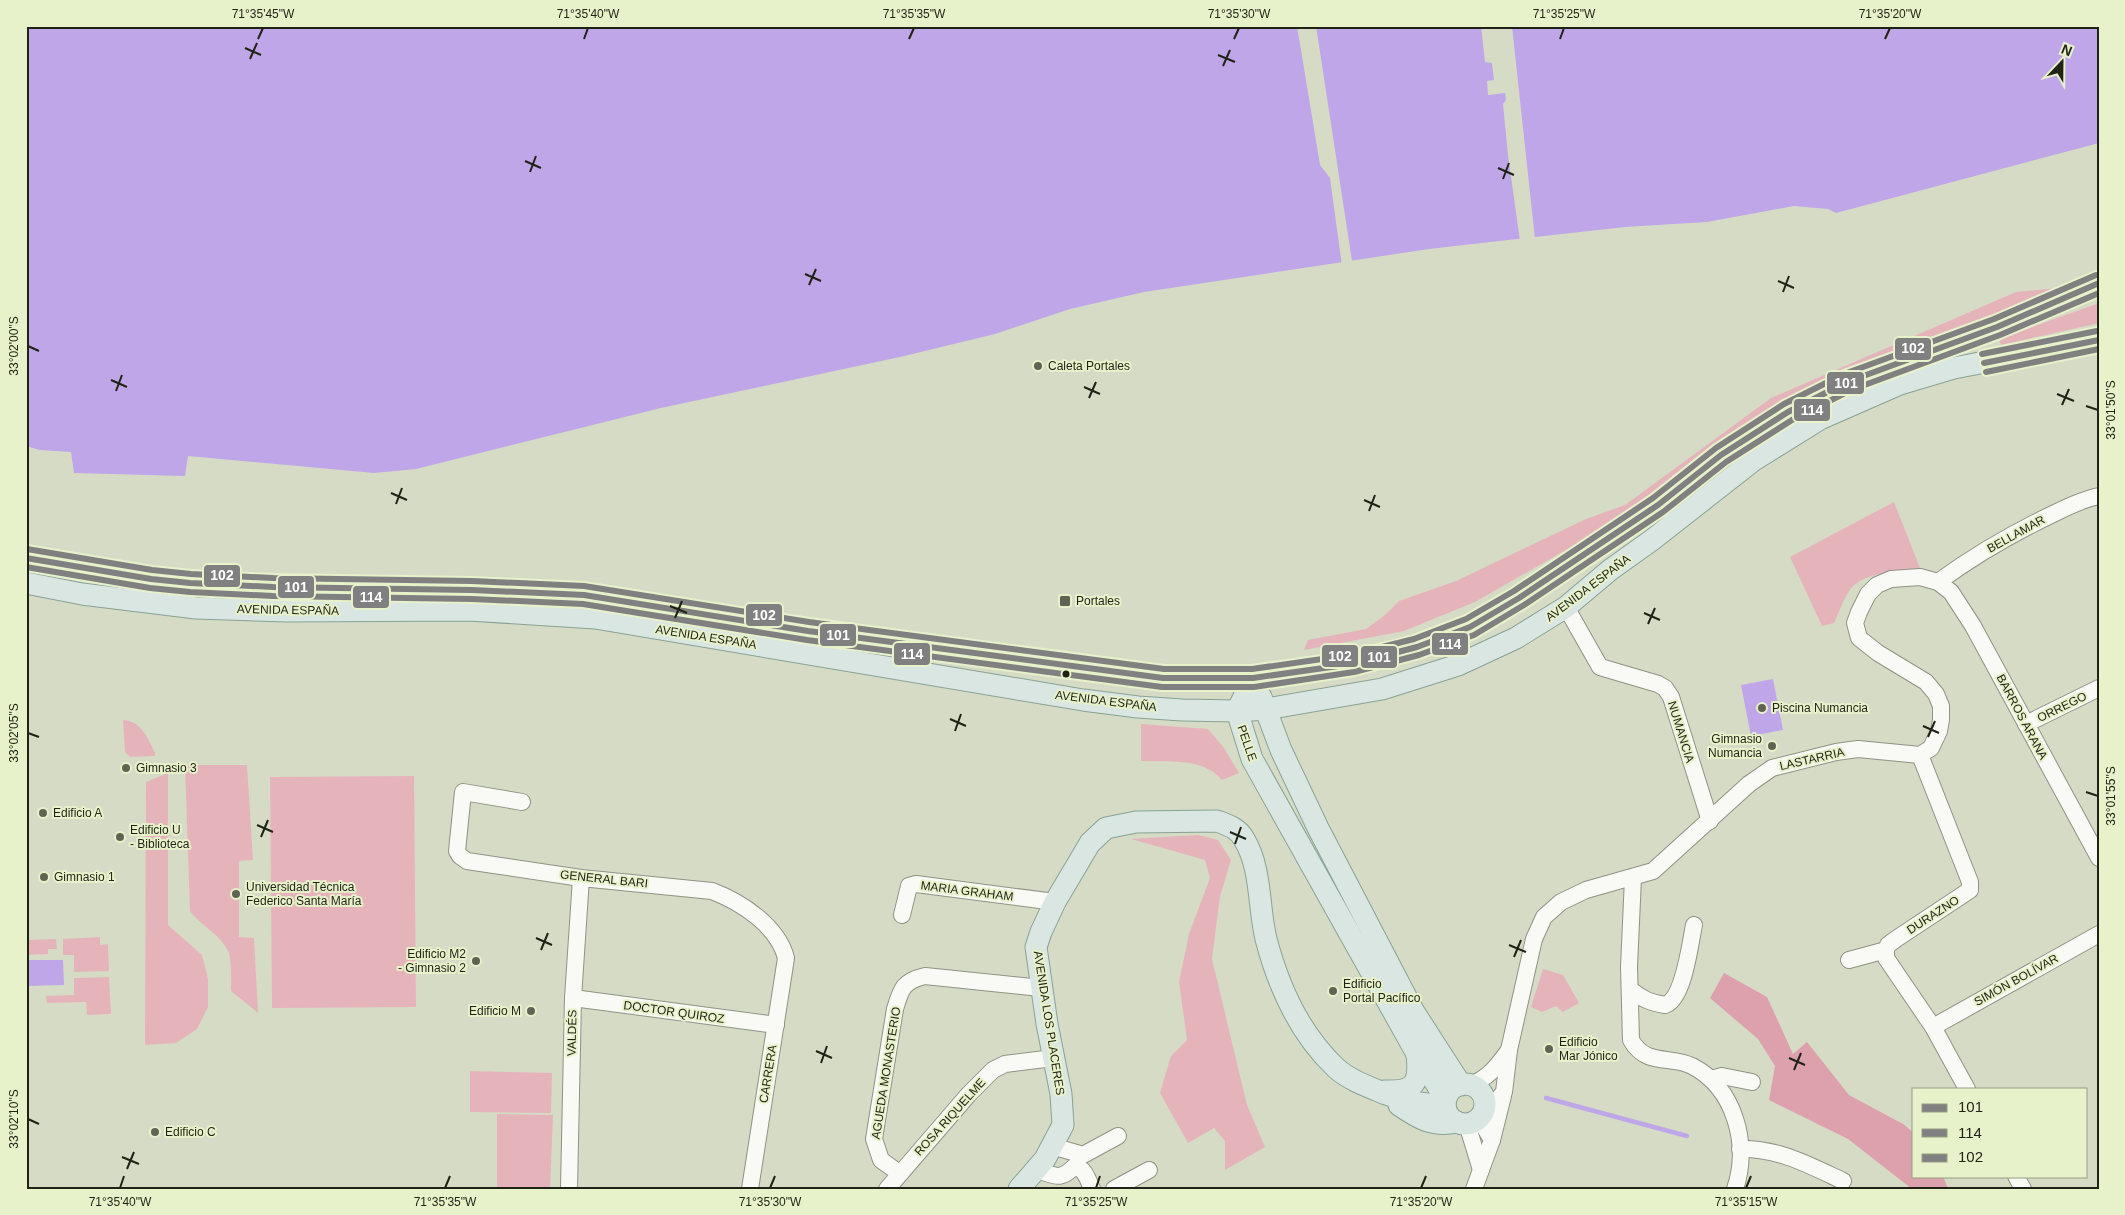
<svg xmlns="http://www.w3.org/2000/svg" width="2125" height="1215" viewBox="0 0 2125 1215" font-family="Helvetica,sans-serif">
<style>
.green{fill:#e5b4bb}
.forest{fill:#dda0ad}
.water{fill:#bfa6e8}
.pier{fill:#d6dbc6}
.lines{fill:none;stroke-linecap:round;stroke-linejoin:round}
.stream{stroke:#bfa6e8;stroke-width:4.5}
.minor-casing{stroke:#8f9383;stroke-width:18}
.major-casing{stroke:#88a294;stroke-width:23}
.minor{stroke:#f9faf6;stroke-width:16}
.major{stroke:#d9e6e1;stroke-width:21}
.bus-1-casing{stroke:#e7f1ca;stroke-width:10}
.bus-2-casing{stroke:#e7f1ca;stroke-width:10}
.bus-3-casing{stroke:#e7f1ca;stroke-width:10}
.bus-1{stroke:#808080;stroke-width:6}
.bus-2{stroke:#808080;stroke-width:6}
.bus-3{stroke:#808080;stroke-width:6}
.ticks{fill:none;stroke:#1f2214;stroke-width:2}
.poi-dot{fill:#5f6352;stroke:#e7f1ca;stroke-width:2}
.bus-dot{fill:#1f2214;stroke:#e7f1ca;stroke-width:2}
.labels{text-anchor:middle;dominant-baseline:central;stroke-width:4;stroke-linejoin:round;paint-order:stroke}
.poi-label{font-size:12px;fill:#1f2214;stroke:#e7f1ca;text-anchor:start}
.street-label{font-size:12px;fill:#1f2214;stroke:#e7f1ca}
.line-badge{stroke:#e7f1ca;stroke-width:2}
.badge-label{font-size:14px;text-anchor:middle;font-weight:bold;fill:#fff}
.neatline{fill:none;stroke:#1f2214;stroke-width:2}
.ticks-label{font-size:12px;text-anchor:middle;fill:#1f2214}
</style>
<rect width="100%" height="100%" fill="#d6dbc6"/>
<g class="green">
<path d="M 2058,288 L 2002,313 L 1886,354 L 1808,389 L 1776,406 L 1622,518 L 1475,602 L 1404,631 L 1304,650 L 1308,640 L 1366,629 L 1385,615 L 1399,601 L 1456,581 L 1586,519 L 1625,505 L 1771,398 L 2016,292 Z"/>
<path d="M 2099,303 L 2099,323 L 2001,345 L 1999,339 Z"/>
<path d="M 1894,502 L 1922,573 C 1897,573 1866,569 1849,591 C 1843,600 1839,613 1834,623 L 1822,626 L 1790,557 Z"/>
<path d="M 123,720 C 141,721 148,738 155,753 L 155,756 L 130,757 L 125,752 Z"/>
<path d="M 1141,724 L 1208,729 L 1224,748 L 1239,773 L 1222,780 C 1202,757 1170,762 1141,761 Z"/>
<path d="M 185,765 L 247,765 L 253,860 L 239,861 L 239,937 L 254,938 L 258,1013 L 231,991 C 231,982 232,959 228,951 C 220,934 201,926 190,911 Z"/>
<path d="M 168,773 L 168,925 L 202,955 L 208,979 L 208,1007 L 197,1029 L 176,1043 L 145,1045 L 146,782 Z"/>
<path d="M 414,776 L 416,1007 L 272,1008 L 270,777 Z"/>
<path d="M 1198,835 L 1218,840 L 1231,860 L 1220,896 L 1212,959 L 1247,1105 L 1265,1147 L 1225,1170 L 1225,1141 L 1214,1128 L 1188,1143 L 1160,1093 L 1171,1056 L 1187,1040 L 1179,982 L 1189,934 L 1210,878 L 1205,860 L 1131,839 Z"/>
<path d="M 100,937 L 100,945 L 108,944 L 109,971 L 74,972 L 74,955 L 63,955 L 63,939 Z"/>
<path d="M 56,939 L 57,949 L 48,949 L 48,954 L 26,955 L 26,940 Z"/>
<path d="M 1543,969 L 1563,975 L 1579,1003 L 1563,1012 L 1556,1006 L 1542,1012 L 1531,1007 Z"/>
<path d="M 109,977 L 111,1014 L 87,1015 L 86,1002 L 47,1003 L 46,996 L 74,995 L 74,978 Z"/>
<path d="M 470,1071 L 552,1073 L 551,1113 L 470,1112 Z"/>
<path d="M 497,1114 L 553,1115 L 550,1189 L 497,1189 Z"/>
</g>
<path class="forest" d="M 1724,973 L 1767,997 L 1793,1054 L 1807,1042 L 1849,1095 L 1903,1124 L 1914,1133 L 1914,1176 L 1943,1176 L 1948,1189 L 1912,1189 L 1848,1139 L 1769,1100 L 1775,1066 L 1758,1039 L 1710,998 Z"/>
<g class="water">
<path d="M 26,26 L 2099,26 L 2099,143 L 1836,213 L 1828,209 L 1794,206 L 1707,222 L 1625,227 L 1429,249 L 1144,292 L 1070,309 L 995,334 L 900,357 L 661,408 L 416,469 L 374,473 L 188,456 L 185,476 L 74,473 L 71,452 L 40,450 L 26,446 Z"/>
<path d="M 1773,679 L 1783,730 L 1751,736 L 1741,685 Z"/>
<path d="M 26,960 L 63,960 L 64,985 L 26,986 Z"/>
</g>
<g class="pier">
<path d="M 1297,26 L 1316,26 L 1352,261 L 1352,263 L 1342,266 L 1330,178 L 1320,165 Z"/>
<path d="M 1481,26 L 1512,26 L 1535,239 L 1520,241 L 1508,155 L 1503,104 L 1506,100 L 1505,93 L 1488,95 L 1487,81 L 1494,80 L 1492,63 L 1485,62 Z"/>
</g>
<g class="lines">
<path class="stream" d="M 1546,1098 L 1687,1136"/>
<defs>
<g id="minor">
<path d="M 1938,582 C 1975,555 2015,532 2055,513 C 2069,506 2084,499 2099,496"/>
<path d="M 1566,607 L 1600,667 L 1658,684 L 1665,688 L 1671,697 L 1710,821"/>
<path d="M 2026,724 L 2099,688"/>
<path d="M 522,802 L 463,792 L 457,851 L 460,856 L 467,861 L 581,878 L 712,891 C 741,902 778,926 786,958 L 750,1189"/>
<path d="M 1633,878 L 1629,967 L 1631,1040 C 1646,1067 1671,1055 1692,1066 C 1735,1088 1750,1145 1735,1189"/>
<path d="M 902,915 L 909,886 L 916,884 L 1055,902"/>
<path d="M 1886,950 L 1886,958 L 1933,1027 L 1967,1089"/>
<path d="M 1849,960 L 1886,950 L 1888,945 L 1896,939 L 1970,890 L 1970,882 L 1920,755"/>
<path d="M 1631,990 C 1642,999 1651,1003 1665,1005 C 1684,999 1690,944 1694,925"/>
<path d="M 573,998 L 776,1025"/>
<path d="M 1933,1027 L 2099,934"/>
<path d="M 1711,1079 L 1722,1076 L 1752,1082"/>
<path d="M 1470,1085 C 1489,1078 1498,1065 1509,1050"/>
<path d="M 1483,1112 L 1491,1108 L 1504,1092 L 1509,1050 L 1534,939 L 1544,917 L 1561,902 L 1586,890 L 1653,871 L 1749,784 L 1772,768 L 1836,752 L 1858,749 L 1920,755 L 1931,748 L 1939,731 L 1941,720 L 1941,706 L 1936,694 L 1926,682 L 1878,653 L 1859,638 L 1855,623 L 1859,612 L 1868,594 L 1877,585 L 1891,579 L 1920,577 L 1938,582 L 1951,592 L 1973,626 L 2099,858"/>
<path d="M 1467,1124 L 1481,1170"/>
<path d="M 1492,1140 L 1503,1096"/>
<path d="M 1052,1146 L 1083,1155 L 1118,1136"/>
<path d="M 1740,1149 C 1778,1148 1809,1165 1843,1181"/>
<path d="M 1036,1170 C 1056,1175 1059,1182 1075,1166 C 1085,1168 1088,1180 1092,1189"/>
<path d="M 899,1173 L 881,1160 L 874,1139 L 895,1009 C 901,989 903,981 925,976 L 1041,988"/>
<path d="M 2016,1176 L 2023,1189"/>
<path d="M 569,1189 L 573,998 L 581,878"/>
<path d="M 887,1189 L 968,1095 L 993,1070 L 1005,1064 L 1053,1058"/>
<path d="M 1114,1189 L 1149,1170"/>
<path d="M 1474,1189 L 1492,1140 L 1479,1118"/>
</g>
<g id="major">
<path d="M 26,558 L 151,579 L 190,583 L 273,587 L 472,590 L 584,595 L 808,631 L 1163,678 L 1253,678 L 1352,664 L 1417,647 L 1470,627 L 1519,598 L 1658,505 L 1721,455 L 1788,412 L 1847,382 L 1997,327 L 2099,283"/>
<path d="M 26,583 L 82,594 L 196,608 L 287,611 L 469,610 L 595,618 L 1083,700 L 1138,707 L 1182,710 L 1237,711 L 1266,709 L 1382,689 L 1458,665 L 1516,638 L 1566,607 L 1610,570 L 1652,540 L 1754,460 L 1820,419 L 1900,384 L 1954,368 L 2099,340"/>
<path d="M 1253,678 L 1237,711 L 1252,759 L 1417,1054 L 1446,1099"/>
<path d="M 1261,697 L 1281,750 L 1318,828 L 1414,1012 L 1461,1085"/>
<circle cx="1465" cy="1104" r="20"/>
<path d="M 1384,1091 C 1415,1092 1420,1084 1417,1054"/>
<path d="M 1399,1105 C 1419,1119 1433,1127 1457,1122"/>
<path d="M 1019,1189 L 1045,1159 L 1063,1125 L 1061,1094 L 1047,1024 L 1036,947 L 1041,932 L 1055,902 L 1090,843 L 1106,828 L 1136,822 L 1217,821 C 1228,825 1238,828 1244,839 C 1262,869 1258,906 1266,939 C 1278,985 1300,1034 1336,1068 C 1349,1080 1369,1087 1386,1094 C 1408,1102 1421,1105 1445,1104"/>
</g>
</defs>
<use href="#minor" class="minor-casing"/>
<use href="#major" class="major-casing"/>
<use href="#minor" class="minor"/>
<use href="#major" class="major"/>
<defs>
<g id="bus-1">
<path d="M 1984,363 L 2099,340"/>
<path d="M 26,558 L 151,579 L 190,583 L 273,587 L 472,590 L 584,595 L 808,631 L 1163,678 L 1253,678 L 1352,664 L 1417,647 L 1470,627 L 1519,598 L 1658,505 L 1721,455 L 1788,412 L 1847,382 L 1997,327 L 2099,283"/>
</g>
<g id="bus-2">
<path d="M 1986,372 L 2099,349"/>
<path d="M 26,567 L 150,588 L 190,592 L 273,596 L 472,599 L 583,604 L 807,640 L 1162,687 L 1254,687 L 1354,672 L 1419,655 L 1474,635 L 1524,605 L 1663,512 L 1726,462 L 1792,420 L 1851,390 L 2000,335 L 2099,293"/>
</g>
<g id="bus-3">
<path d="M 1982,354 L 2097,331"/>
<path d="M 27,549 L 152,570 L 191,574 L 273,578 L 472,581 L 584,586 L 809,622 L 1164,669 L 1252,669 L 1350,655 L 1414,639 L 1466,619 L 1514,591 L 1653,498 L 1716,448 L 1784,404 L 1844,374 L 1994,319 L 2096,275"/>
</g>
</defs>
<use href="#bus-1" class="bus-1-casing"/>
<use href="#bus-2" class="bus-2-casing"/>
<use href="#bus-3" class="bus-3-casing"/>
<use href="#bus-1" class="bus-1"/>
<use href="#bus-2" class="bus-2"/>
<use href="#bus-3" class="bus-3"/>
</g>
<path class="ticks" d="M 258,39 L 263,28M 584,39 L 588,28M 909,39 L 914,28M 1234,39 L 1239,28M 1560,39 L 1564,28M 1885,39 L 1890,28M 245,48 L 261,55M 1218,55 L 1235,62M 250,59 L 257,43M 1223,66 L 1230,50M 525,161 L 541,168M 1498,168 L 1514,175M 530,172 L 536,156M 1503,179 L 1509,163M 805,274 L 821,281M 1778,281 L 1794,288M 809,285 L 816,269M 1783,292 L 1789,276M 28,346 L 39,351M 111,380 L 127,387M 1084,387 L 1100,394M 116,391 L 122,375M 2057,394 L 2074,401M 1089,398 L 1096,382M 2062,405 L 2069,389M 2086,406 L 2098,410M 391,493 L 407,500M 1364,500 L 1380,507M 396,504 L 402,488M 1369,511 L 1375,495M 670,606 L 687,613M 1644,613 L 1660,620M 675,618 L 682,601M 1648,624 L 1655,608M 950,719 L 966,726M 1923,726 L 1939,733M 955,731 L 961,714M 28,733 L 39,737M 1928,737 L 1935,721M 2086,792 L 2098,796M 257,825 L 273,832M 1230,832 L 1246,839M 261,837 L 268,820M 1235,844 L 1241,827M 536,938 L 552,945M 1509,945 L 1526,952M 541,950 L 548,933M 1514,957 L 1521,940M 816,1051 L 832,1058M 1789,1058 L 1805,1065M 821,1063 L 827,1046M 1794,1070 L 1801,1053M 28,1119 L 39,1124M 122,1157 L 139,1164M 127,1169 L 134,1152M 120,1188 L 124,1176M 445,1188 L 450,1176M 770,1188 L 775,1176M 1096,1188 L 1100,1176M 1421,1188 L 1426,1176M 1746,1188 L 1751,1176"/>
<g class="poi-dot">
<circle cx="1038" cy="366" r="5"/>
<rect x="1059" y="595" width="12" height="12" rx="2.5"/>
<circle cx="1762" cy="708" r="5"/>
<circle cx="1772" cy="746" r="5"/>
<circle cx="126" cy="768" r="5"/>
<circle cx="43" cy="813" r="5"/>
<circle cx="120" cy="837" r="5"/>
<circle cx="44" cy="877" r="5"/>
<circle cx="236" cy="894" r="5"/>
<circle cx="476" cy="961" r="5"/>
<circle cx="1333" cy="991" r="5"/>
<circle cx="531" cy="1011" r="5"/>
<circle cx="1549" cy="1049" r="5"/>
<circle cx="155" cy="1132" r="5"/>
</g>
<circle class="bus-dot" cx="1066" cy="674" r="4.5"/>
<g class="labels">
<g class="poi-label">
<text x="1048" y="366">Caleta Portales</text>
<text x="1076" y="601">Portales</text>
<text x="1772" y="708">Piscina Numancia</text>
<text x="1762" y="739" text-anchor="end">Gimnasio<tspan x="1762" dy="14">Numancia</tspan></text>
<text x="136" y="768">Gimnasio 3</text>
<text x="53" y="813">Edificio A</text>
<text x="130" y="830">Edificio U<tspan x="130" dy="14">- Biblioteca</tspan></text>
<text x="54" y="877">Gimnasio 1</text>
<text x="246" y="887">Universidad Técnica<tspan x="246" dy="14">Federico Santa María</tspan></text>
<text x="466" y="954" text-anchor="end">Edificio M2<tspan x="466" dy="14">- Gimnasio 2</tspan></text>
<text x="1343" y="984">Edificio<tspan x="1343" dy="14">Portal Pacífico</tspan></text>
<text x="521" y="1011" text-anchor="end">Edificio M</text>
<text x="1559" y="1042">Edificio<tspan x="1559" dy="14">Mar Jónico</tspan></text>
<text x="165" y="1132">Edificio C</text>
</g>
<g class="street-label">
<text transform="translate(2016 534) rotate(-29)">BELLAMAR</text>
<text transform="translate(1588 588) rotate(-37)">AVENIDA ESPAÑA</text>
<text transform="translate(288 610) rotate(1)">AVENIDA ESPAÑA</text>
<text transform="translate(706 637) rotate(9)">AVENIDA ESPAÑA</text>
<text transform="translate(1106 701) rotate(7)">AVENIDA ESPAÑA</text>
<text transform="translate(2062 707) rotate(-26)">ORREGO</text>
<text transform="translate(2022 717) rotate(62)">BARROS ARANA</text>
<text transform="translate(1681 732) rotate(73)">NUMANCIA</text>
<text transform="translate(1247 743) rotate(71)">PELLE</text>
<text transform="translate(1812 759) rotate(-13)">LASTARRIA</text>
<text transform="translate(604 879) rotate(6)">GENERAL BARI</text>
<text transform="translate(967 891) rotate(7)">MARIA GRAHAM</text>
<text transform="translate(1933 915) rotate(-33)">DURAZNO</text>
<text transform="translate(2016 980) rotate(-29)">SIMÓN BOLÍVAR</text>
<text transform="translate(674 1012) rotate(8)">DOCTOR QUIROZ</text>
<text transform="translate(1049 1023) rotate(81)">AVENIDA LOS PLACERES</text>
<text transform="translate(572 1033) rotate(-89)">VALDÉS</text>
<text transform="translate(886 1073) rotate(-81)">AGUEDA MONASTERIO</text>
<text transform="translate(768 1074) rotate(-81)">CARRERA</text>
<text transform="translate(950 1117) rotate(-48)">ROSA RIQUELME</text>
</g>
</g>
<g class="line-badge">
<rect x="1894" y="337" width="38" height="24" rx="5" fill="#808080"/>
<rect x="1826" y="371" width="39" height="24" rx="5" fill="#808080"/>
<rect x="1793" y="398" width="38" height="24" rx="5" fill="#808080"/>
<rect x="203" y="564" width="38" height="24" rx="5" fill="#808080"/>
<rect x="277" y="575" width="38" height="24" rx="5" fill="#808080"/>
<rect x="352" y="585" width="38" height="24" rx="5" fill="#808080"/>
<rect x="745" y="603" width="38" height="24" rx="5" fill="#808080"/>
<rect x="819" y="623" width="38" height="24" rx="5" fill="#808080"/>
<rect x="1431" y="632" width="38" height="24" rx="5" fill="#808080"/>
<rect x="893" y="642" width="38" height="24" rx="5" fill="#808080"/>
<rect x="1321" y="644" width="38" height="24" rx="5" fill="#808080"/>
<rect x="1360" y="645" width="38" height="24" rx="5" fill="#808080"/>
</g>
<g class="badge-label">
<text x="1913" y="353">102</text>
<text x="1846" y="388">101</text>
<text x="1812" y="415">114</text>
<text x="222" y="580">102</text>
<text x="296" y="592">101</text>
<text x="371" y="602">114</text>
<text x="764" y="620">102</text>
<text x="838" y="640">101</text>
<text x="1450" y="649">114</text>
<text x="912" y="659">114</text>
<text x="1340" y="661">102</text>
<text x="1379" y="662">101</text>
</g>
<rect width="2125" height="1215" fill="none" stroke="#e7f1ca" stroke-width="55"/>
<rect x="1912" y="1088" width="175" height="90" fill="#e7f1ca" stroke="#979e81"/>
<rect x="1922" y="1104" width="25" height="8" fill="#808080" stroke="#979e81"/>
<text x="1958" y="1112" font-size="15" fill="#1f2214">101</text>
<rect x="1922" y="1129" width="25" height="8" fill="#808080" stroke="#979e81"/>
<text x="1958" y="1138" font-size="15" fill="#1f2214">114</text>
<rect x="1922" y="1154" width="25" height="8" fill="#808080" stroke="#979e81"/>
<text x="1958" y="1162" font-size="15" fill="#1f2214">102</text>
<g transform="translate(2062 62) rotate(22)" stroke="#e7f1ca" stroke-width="4" paint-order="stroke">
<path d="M0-4L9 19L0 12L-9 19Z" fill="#1f2214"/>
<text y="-8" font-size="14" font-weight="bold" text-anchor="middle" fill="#1f2214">N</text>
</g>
<rect x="28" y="28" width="2070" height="1160" class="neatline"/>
<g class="ticks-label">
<text x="263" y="18">71°35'45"W</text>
<text x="588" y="18">71°35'40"W</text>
<text x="914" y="18">71°35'35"W</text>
<text x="1239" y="18">71°35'30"W</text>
<text x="1564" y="18">71°35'25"W</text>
<text x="1890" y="18">71°35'20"W</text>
<text transform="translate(14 346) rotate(-90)" y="4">33°02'00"S</text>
<text transform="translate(2111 410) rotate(-90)" y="4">33°01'50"S</text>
<text transform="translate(14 733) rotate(-90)" y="4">33°02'05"S</text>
<text transform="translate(2111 796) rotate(-90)" y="4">33°01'55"S</text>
<text transform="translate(14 1119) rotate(-90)" y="4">33°02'10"S</text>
<text x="120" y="1206">71°35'40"W</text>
<text x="445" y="1206">71°35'35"W</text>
<text x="770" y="1206">71°35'30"W</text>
<text x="1096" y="1206">71°35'25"W</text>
<text x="1421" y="1206">71°35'20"W</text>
<text x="1746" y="1206">71°35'15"W</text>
</g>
</svg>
